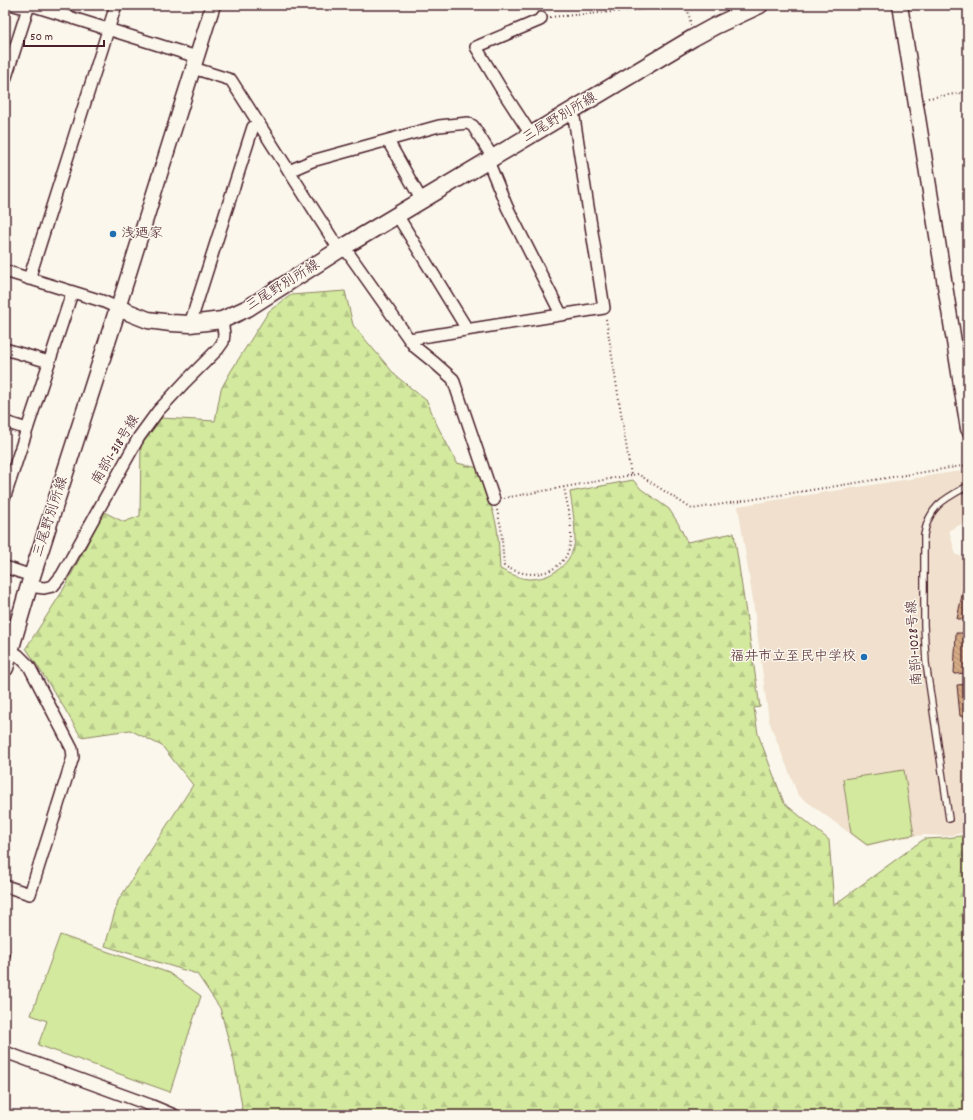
<svg xmlns="http://www.w3.org/2000/svg" width="973" height="1120" viewBox="0 0 973 1120" font-family="Dekko,'Klee One',sans-serif">
<style>
.built{fill:#f0e0cd}
.green{fill:#d2e99e;stroke:#8e8464}
.forest{fill:url(#forest-firs);stroke:#8e8464}
.building{fill:url(#building-back-hatch);stroke:#4a1f2b}
.lines{fill:none;stroke-linecap:round;stroke-linejoin:round}
.service-casing{stroke:#4a1f2b;stroke-width:8}
.minor-casing{stroke:#4a1f2b;stroke-width:14}
.tertiary-casing{stroke:#4a1f2b;stroke-width:17}
.secondary-casing{stroke:#4a1f2b;stroke-width:19}
.path{stroke:#4a1f2b;stroke-width:2;stroke-dasharray:1 3;stroke-linecap:butt}
.service{stroke:#fbf7ec;stroke-width:5.5}
.minor{stroke:#fbf7ec;stroke-width:11}
.tertiary{stroke:#fbf7ec;stroke-width:14}
.secondary{stroke:#fbf7ec;stroke-width:16}
.poi-dot{fill:#1f6fb2;stroke:#fbf7ec;stroke-width:1.5}
.labels{text-anchor:middle;dominant-baseline:central;stroke-width:3;stroke-linejoin:round;paint-order:stroke}
.street-label{font-size:14px;fill:#4a1f2b;stroke:#fbf7ec}
.poi-label{font-size:14px;fill:#4a1f2b;stroke:#fbf7ec;text-anchor:start}
</style>
<defs>
<pattern id="forest-firs" width="22" height="20" patternUnits="userSpaceOnUse"><rect width="22" height="20" fill="#d2e99e"/><path d="M5 1l3.5 6h-7zM16 11l3.5 6h-7z" fill="#b6c788"/></pattern>
<pattern id="building-back-hatch" width="6" height="6" patternUnits="userSpaceOnUse"><rect width="6" height="6" fill="#d5ab86"/><path d="M-1 5l2 2M0 0l6 6M5-1l2 2" fill="none" stroke="#af8b6e"/></pattern>
</defs>
<rect width="100%" height="100%" fill="#fbf7ec"/>
<filter id="ink" filterUnits="userSpaceOnUse"><feTurbulence type="fractalNoise" baseFrequency=".025" numOctaves="2"/><feDisplacementMap in="SourceGraphic" scale="8" xChannelSelector="R" yChannelSelector="G"/><feConvolveMatrix kernelMatrix="1 2 1 2 8 2 1 2 1" color-interpolation-filters="sRGB"/></filter>
<g filter="url(#ink)">
<path class="built" d="M 967,470 L 968,521 L 949,530 L 956,555 L 968,558 L 968,832 L 946,836 L 924,835 L 901,838 L 867,846 L 798,795 L 769,721 L 752,594 L 738,506 Z"/>
<g class="green">
<path d="M 904,770 L 914,835 L 901,837 L 867,845 L 851,833 L 843,779 Z"/>
<path d="M 60,935 L 169,973 L 201,996 L 170,1092 L 38,1045 L 47,1021 L 31,1015 Z"/>
</g>
<path class="forest" d="M 345,291 L 353,325 L 396,376 L 427,401 L 437,425 L 457,463 L 478,468 C 485,488 493,508 497,528 C 499,542 499,556 500,569 C 509,573 522,580 532,579 C 556,578 576,559 575,535 C 575,521 572,506 570,492 L 633,480 L 641,489 L 669,509 L 678,523 L 687,542 L 734,533 L 760,707 L 754,708 L 758,734 L 784,803 L 829,840 L 834,905 L 924,839 L 946,838 L 968,835 L 968,1115 L 240,1115 L 242,1106 L 234,1061 L 220,1008 L 197,974 L 105,946 L 118,901 L 193,785 L 162,746 L 130,730 L 81,737 L 63,706 L 26,648 L 62,592 L 104,512 L 124,522 L 140,516 L 141,446 L 161,418 L 215,421 L 221,389 L 231,371 L 269,311 L 291,295 Z"/>
<g class="building">
<path d="M 966,576 L 968,577 L 968,673 L 954,674 L 956,633 L 963,633 L 964,619 L 957,619 Z"/>
<path d="M 968,684 L 968,718 L 960,716 L 957,685 Z"/>
<path d="M 5,952 L 11,954 L 5,972 Z"/>
</g>
<g class="lines">
<defs>
<path id="service" d="M 949,819 L 926,663 L 924,625 L 924,535 C 929,506 944,499 968,486"/>
<g id="minor">
<path d="M 14,5 L 21,7 L 34,6 L 197,57"/>
<path d="M 193,68 L 231,80 L 335,243 L 349,254 L 409,339 L 604,308 L 573,111"/>
<path d="M 5,80 L 29,5"/>
<path d="M 532,136 L 500,87 L 476,47 L 540,20 L 541,18"/>
<path d="M 388,141 L 422,201"/>
<path d="M 488,161 L 507,207 L 561,314"/>
<path d="M 289,171 L 312,161 L 439,126 L 468,123 L 473,126 L 493,158"/>
<path d="M 397,215 L 467,329"/>
<path d="M 5,271 L 102,301 L 118,308"/>
<path d="M 29,279 L 116,5"/>
<path d="M 190,324 L 253,127 L 259,123"/>
<path d="M 409,339 L 415,347 L 436,364 L 453,379 L 494,500"/>
<path d="M 5,349 L 49,362"/>
<path d="M 5,422 L 27,429"/>
<path d="M 5,496 L 72,293"/>
<path d="M 5,567 L 32,576"/>
<path d="M 29,586 L 44,588 L 53,586 L 62,575 L 139,437 L 158,411 L 185,382 L 218,349 L 223,342 L 224,334 L 222,320"/>
<path d="M 5,886 L 30,894 L 73,757 L 72,749 L 29,666 L 18,655 L 10,651"/>
<path d="M 5,1052 L 150,1105 L 174,1115"/>
</g>
<g id="tertiary">
<path d="M 900,5 L 968,429"/>
<path d="M 118,308 L 213,5"/>
</g>
<path id="secondary" d="M 5,668 L 32,576 L 118,308 L 148,320 L 171,323 L 190,324 L 222,320 L 248,308 L 342,248 L 693,38 L 715,26 L 760,5"/>
</defs>
<use href="#service" class="service-casing"/>
<use href="#minor" class="minor-casing"/>
<use href="#tertiary" class="tertiary-casing"/>
<use href="#secondary" class="secondary-casing"/>
<g class="path">
<path d="M 550,17 L 687,6 L 691,25"/>
<path d="M 928,98 L 968,92"/>
<path d="M 606,319 L 631,475 L 638,474 L 692,509 L 968,465"/>
<path d="M 504,498 L 631,475"/>
<path d="M 497,510 L 501,527 L 504,566 C 518,573 532,577 548,571 C 583,557 569,516 564,487"/>
</g>
<use href="#service" class="service"/>
<use href="#minor" class="minor"/>
<use href="#tertiary" class="tertiary"/>
<use href="#secondary" class="secondary"/>
</g>
</g>
<g class="poi-dot">
<circle cx="113" cy="234" r="4"/>
<circle cx="864" cy="657" r="4"/>
</g>
<g class="labels">
<g class="street-label">
<text transform="translate(560 118) rotate(-31)">三尾野別所線</text>
<text transform="translate(283 286) rotate(-32)">三尾野別所線</text>
<text transform="translate(116 450) rotate(-59)">南部1-318号線</text>
<text transform="translate(51 517) rotate(-72)">三尾野別所線</text>
<text transform="translate(915 643) rotate(-94)">南部1-1028号線</text>
</g>
<g class="poi-label">
<text x="121" y="234">浅廼家</text>
<text x="856" y="657" text-anchor="end">福井市立至民中学校</text>
</g>
</g>
<rect width="973" height="1120" fill="none" stroke="#fbf7ec" stroke-width="20"/>
<rect x="10" y="10" width="953" height="1100" fill="none" stroke="#4a1f2b" stroke-width="1.5" filter="url(#ink)"/>
<path d="M24 40v6h80v-6" fill="none" stroke="#4a1f2b" stroke-width="2"/>
<text x="30" y="40" font-size="12" fill="#4a1f2b" stroke="#fbf7ec" stroke-width="3" paint-order="stroke">50 m</text>
</svg>
